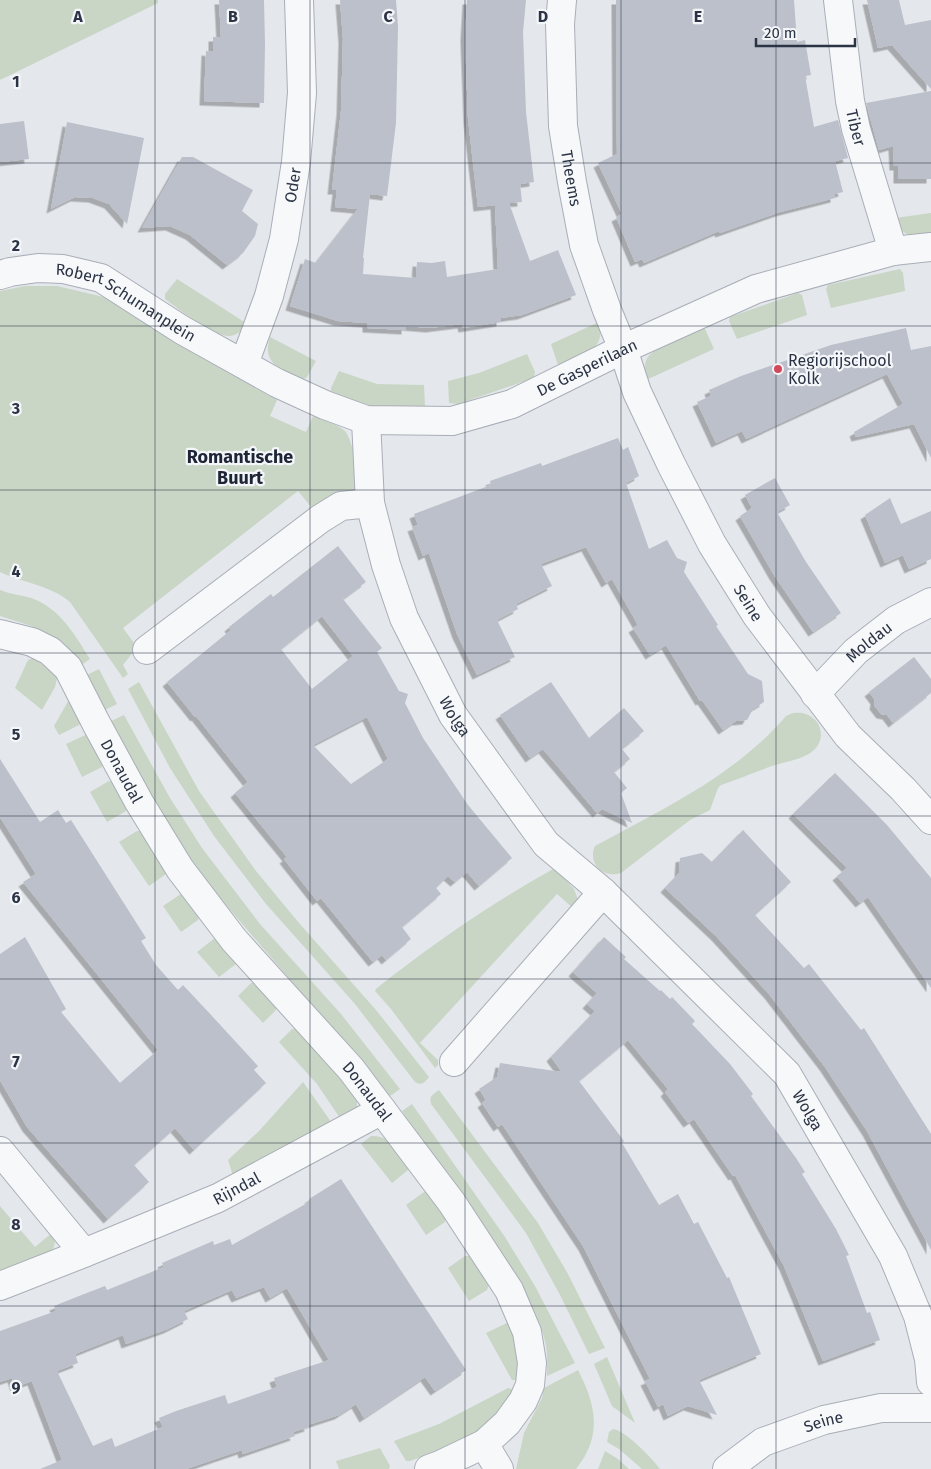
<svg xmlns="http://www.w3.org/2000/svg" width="931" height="1469" viewBox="0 0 931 1469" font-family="'Fira Sans',sans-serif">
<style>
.green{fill:#c9d6c5}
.building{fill:#bbc0ca;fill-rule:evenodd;filter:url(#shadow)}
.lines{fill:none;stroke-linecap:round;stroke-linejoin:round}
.minor-casing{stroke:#a9aeb7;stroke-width:30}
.minor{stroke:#f7f8fa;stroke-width:28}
.grid{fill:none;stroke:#2b3445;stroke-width:1;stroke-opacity:0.55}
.poi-dot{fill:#d1495b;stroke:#f4f6f9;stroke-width:2}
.labels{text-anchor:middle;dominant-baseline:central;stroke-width:4.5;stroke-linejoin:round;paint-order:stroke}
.street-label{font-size:16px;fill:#2b3445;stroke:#f4f6f9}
.poi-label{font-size:16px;fill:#2b3445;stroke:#f4f6f9;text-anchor:start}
.neighbourhood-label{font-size:18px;font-weight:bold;fill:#1d2536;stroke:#f4f6f9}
.grid-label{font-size:16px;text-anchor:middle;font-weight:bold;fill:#2b3445;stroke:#f4f6f9;stroke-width:4.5;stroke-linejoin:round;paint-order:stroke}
</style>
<defs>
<filter id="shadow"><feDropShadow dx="-4.5" dy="4.5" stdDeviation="0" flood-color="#0004"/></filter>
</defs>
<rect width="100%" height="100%" fill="#e4e7ec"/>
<g class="green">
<path d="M 0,0 L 158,0 L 158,3 L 0,80 Z"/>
<path d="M 931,213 L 931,236 C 913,236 901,238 895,218 Z"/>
<path d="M 900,269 L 903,273 L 905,291 L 831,308 L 826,289 L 828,285 Z"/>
<path d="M 177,279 L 246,323 L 247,326 C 241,331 237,335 230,336 C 213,337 179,309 165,299 L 165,294 Z"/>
<path d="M 25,286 L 57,286 L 108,298 L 139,316 L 179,345 L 212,364 L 277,400 L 270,416 L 306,432 L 313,416 C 323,420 337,424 345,431 C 352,439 362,480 355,489 C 348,498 324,505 313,509 L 298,491 L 123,628 L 137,647 L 123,665 L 128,674 L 123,678 L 70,602 C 50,585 23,583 0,572 L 0,291 Z"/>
<path d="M 798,293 L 802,295 L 807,315 L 737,339 L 729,321 L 730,317 Z"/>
<path d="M 599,322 C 607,350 582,356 562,366 L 558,365 L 551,344 Z"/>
<path d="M 702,328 L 705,329 L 714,349 L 646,380 C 645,373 643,363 648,357 C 655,347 690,334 702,328 Z"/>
<path d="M 270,337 L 316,361 L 307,377 L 302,380 C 282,370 261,364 270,337 Z"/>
<path d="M 527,354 L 535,372 L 534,378 L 458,404 L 449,403 L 448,381 L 479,373 Z"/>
<path d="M 339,371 L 377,384 L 424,385 L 425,406 L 421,410 C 389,410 360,406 331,392 L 331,388 Z"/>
<path d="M 0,590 C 9,594 21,595 31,598 C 60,608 75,635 90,659 L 80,666 C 58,631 37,628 0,616 Z"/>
<path d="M 33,658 L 52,671 L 57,678 L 55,687 L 42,710 L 15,688 L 28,660 Z"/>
<path d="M 99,669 L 117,704 L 101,712 L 83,677 Z"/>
<path d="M 139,682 L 199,791 L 256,871 L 299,923 L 376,1010 L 429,1077 C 424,1083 422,1086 415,1082 L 355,1004 L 266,904 L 214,836 L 170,768 L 128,689 Z"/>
<path d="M 70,698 L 89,720 L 59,735 L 54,726 Z"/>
<path d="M 793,713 C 800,712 808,713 814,719 C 819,723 821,730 821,736 C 818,759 789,760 772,766 C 755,772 738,779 721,785 L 718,788 L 710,810 L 690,820 L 621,873 C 604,879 587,864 595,846 C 661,810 736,775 786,716 Z"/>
<path d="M 124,715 L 170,798 L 202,848 L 260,924 L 341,1014 L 400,1089 L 390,1096 L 214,891 L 189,857 L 107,723 Z"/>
<path d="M 94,731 L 105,760 L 102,767 L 82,777 L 66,744 Z"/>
<path d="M 109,781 L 112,782 L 127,806 L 126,811 L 107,822 L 90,792 Z"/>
<path d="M 137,831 L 143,831 L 168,869 L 166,874 L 149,886 L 119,842 Z"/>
<path d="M 555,868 L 574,889 L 580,905 L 574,909 L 557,894 L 420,1043 L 438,1060 L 438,1065 L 435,1068 L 391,1009 L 375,991 L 377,988 C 434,943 492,903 555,868 Z"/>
<path d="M 181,894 L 186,895 L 200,914 L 198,920 L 181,932 L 163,906 Z"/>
<path d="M 215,938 L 219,938 L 237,958 L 236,964 L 219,977 L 197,952 Z"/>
<path d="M 251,983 L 257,983 L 278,1005 L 275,1011 L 263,1023 L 238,996 Z"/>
<path d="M 292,1029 L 298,1029 L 355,1093 C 360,1109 356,1113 342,1121 L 317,1084 L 279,1042 Z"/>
<path d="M 303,1082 L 334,1126 L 233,1176 L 228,1160 L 259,1131 Z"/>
<path d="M 439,1090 L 538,1223 L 568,1274 L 605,1348 L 589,1354 L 559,1293 L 526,1233 L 431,1104 C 429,1096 432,1095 439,1090 Z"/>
<path d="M 412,1104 L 505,1237 L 535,1286 L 575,1363 L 547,1376 C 547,1365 548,1353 545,1341 C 538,1309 517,1281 499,1254 C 468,1206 435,1159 402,1111 Z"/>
<path d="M 371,1136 C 391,1135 397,1150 408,1164 L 408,1170 L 392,1183 L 361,1144 Z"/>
<path d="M 424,1192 L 428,1192 L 446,1218 L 445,1222 L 426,1235 L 406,1205 Z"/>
<path d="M 0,1206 L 35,1247 L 53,1232 C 57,1242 54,1247 50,1256 L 0,1277 Z"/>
<path d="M 465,1256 L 470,1256 L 489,1284 L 487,1290 L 469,1301 L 448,1268 Z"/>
<path d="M 507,1323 L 513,1324 L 520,1355 L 517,1380 L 512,1380 L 486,1333 Z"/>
<path d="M 607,1357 L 635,1423 L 612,1406 L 594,1364 Z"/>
<path d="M 578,1370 C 596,1405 603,1436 576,1469 L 516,1469 L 524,1433 L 542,1398 L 544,1388 Z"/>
<path d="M 508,1388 L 514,1390 C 491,1433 453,1445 410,1461 L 406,1461 L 394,1441 L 439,1424 Z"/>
<path d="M 613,1429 C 625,1430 653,1459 660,1469 L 642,1469 L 619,1449 L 607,1442 L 609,1432 Z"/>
<path d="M 380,1448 L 390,1466 L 389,1469 L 339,1469 L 336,1461 Z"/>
<path d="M 605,1451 L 618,1459 L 629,1469 L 598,1469 Z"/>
</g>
<g class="building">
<path d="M 219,0 L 264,0 L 265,45 L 264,103 L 204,101 L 206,51 L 213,52 L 213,37 L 221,37 Z"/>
<path d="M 340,0 L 396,0 L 398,27 L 396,123 L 387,196 L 370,194 L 363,258 L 364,258 L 363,274 L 416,278 L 417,262 L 432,263 L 445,261 L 447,277 L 498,269 L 495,205 L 478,207 L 473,163 L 468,118 L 465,37 L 467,0 L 526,0 L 523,32 L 526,112 L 534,182 L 520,184 L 522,202 L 509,203 L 530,261 L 558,250 L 576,295 L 522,315 L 501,318 L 501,322 L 463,328 L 462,324 L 430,328 L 406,326 L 406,330 L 367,328 L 367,323 L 338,321 L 290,306 L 305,259 L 316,263 L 358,209 L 335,207 L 337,190 L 332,190 L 341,111 L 343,39 Z"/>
<path d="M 616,0 L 794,0 L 797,42 L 805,40 L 808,58 L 811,75 L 805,76 L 814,127 L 838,120 L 848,158 L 835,161 L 843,192 L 835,194 L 835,198 L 780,212 L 720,233 L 719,231 L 644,263 L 642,259 L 635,262 L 616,217 L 622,214 L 598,163 L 617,154 Z"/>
<path d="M 867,0 L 899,0 L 905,25 L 931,20 L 931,89 L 892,45 L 878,48 Z"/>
<path d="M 931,91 L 931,179 L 898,179 L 898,166 L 894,166 L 893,146 L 879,150 L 866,103 Z"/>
<path d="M 24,121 L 29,159 L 0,162 L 0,124 Z"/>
<path d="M 67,122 L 144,138 L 127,224 L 109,204 L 93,198 L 75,197 L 51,209 Z"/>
<path d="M 182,157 L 193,157 L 253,190 L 242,211 L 258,224 L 255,236 L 243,253 L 227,265 L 190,235 L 170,226 L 142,228 Z"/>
<path d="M 906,328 L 911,350 L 931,346 L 931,458 L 914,424 L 856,437 L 854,432 L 903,404 L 887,374 L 746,439 L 742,431 L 716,443 L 697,402 L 711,396 L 709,390 L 741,376 L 831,345 Z"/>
<path d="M 618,438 L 623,450 L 628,447 L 639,476 L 626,483 L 649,549 L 667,540 L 677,558 L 687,562 L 684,572 L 718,625 L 716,626 L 748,674 L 762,681 L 764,702 L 753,709 L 747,720 L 736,721 L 723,730 L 702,700 L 700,701 L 666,645 L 650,655 L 633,628 L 638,625 L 612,579 L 606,583 L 586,547 L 541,564 L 552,586 L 516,604 L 518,609 L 497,620 L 515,657 L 477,675 L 457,634 L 429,553 L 423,556 L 412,527 L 418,525 L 414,514 L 491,485 L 490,481 L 541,463 L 542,466 Z"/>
<path d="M 775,478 L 790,505 L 777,512 L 806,562 L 841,613 L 813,632 L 774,575 L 740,516 L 752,508 L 745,495 Z"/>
<path d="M 890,498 L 901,524 L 931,511 L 931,559 L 909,569 L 903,555 L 885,563 L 865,515 Z"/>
<path d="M 338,546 L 366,582 L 343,599 L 382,648 L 377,652 L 399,691 L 408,694 L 405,703 L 423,738 L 468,805 L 512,858 L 479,886 L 467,872 L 455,882 L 448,876 L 436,888 L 441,894 L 402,927 L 411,939 L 386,960 L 382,955 L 373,962 L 321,898 L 317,901 L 284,859 L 287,857 L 235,793 L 248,782 L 196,716 L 195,717 L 167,682 L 231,630 L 229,627 L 271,594 L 273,597 ZM 322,616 L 353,656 L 312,689 L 281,649 ZM 367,717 L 388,759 L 351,784 L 313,745 Z"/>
<path d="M 914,657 L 931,679 L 931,693 L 893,723 L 887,715 L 881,714 L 874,705 L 875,700 L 869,692 Z"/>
<path d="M 551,682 L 589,738 L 624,708 L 644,731 L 622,749 L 630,759 L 614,772 L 627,788 L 621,793 L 632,823 L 602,809 L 597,813 L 543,749 L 530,758 L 500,715 Z"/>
<path d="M 0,759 L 40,822 L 58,810 L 66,823 L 71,820 L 146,938 L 141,941 L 156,965 L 178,990 L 183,985 L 212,1016 L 258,1066 L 254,1070 L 266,1083 L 194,1150 L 175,1128 L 134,1165 L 149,1182 L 108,1219 L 27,1127 L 0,1080 L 0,954 L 25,937 L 66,1009 L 61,1012 L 120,1083 L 158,1050 L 23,882 L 36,874 L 0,817 Z"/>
<path d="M 835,773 L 887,825 L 931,878 L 931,988 L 868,897 L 860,903 L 837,876 L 847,868 L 793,814 Z"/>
<path d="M 743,830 L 791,882 L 755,915 L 804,968 L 809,964 L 861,1030 L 864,1028 L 931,1134 L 931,1250 L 867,1131 L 825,1067 L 769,994 L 716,936 L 665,888 L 679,873 L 680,858 L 702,853 L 712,862 Z"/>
<path d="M 604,937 L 626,957 L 624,959 L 660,991 L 661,990 L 670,999 L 672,997 L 695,1021 L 692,1024 L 730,1064 L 753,1094 L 751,1096 L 796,1158 L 805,1172 L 802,1174 L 836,1229 L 849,1255 L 846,1256 L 867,1313 L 870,1312 L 880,1340 L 823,1361 L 784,1266 L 735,1175 L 733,1176 L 694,1119 L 688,1123 L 665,1092 L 668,1089 L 628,1040 L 579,1081 L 624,1141 L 622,1143 L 659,1205 L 678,1194 L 694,1224 L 698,1222 L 727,1278 L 729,1277 L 761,1354 L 699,1380 L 717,1415 L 688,1406 L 668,1416 L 663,1404 L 658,1407 L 645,1381 L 650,1379 L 583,1246 L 502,1124 L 498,1127 L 482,1103 L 486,1100 L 479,1089 L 497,1077 L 500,1063 L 562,1072 L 551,1057 L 595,1011 L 587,1004 L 597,993 L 573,972 Z"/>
<path d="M 341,1179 L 466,1370 L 435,1391 L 425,1377 L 364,1418 L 356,1404 L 339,1415 L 308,1425 L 309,1427 L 293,1432 L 295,1436 L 243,1454 L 242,1450 L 186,1469 L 40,1469 L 62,1460 L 32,1381 L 15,1387 L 12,1378 L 0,1382 L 0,1331 L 56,1311 L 54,1306 L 79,1296 L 105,1286 L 107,1290 L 164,1267 L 162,1263 L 213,1241 L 214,1245 L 230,1239 L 232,1245 L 311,1201 L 309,1199 ZM 264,1287 L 270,1298 L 287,1288 L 329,1360 L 274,1378 L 277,1387 L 228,1404 L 225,1395 L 176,1411 L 159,1418 L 163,1427 L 115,1447 L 112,1438 L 93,1446 L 57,1371 L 78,1363 L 75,1354 L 123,1335 L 126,1344 L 168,1329 L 188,1319 L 184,1311 L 232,1290 L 236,1298 Z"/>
</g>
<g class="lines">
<defs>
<g id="minor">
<path id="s1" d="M 562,0 L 560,24 L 563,126 L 572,182 L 584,245 L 607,310 L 623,349 L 637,392 L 671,464 L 712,544 L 757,616 L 848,736 L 903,789 L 931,820"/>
<path id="s2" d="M 838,0 L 850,101 L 856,129 L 893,251"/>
<path id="s3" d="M 0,275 L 10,272 L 38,268 L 63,269 L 101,278 L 182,330 L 277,383 L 325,405 L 366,420 L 452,421 L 512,404 L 623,349 L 756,289 L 893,251 L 931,247"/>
<path id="s4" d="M 244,364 L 269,296 L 284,239 L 296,162 L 302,93 L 299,0"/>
<path id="s5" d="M 366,420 L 370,503 L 386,565 L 404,618 L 453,715 L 546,844 L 603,892 L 787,1074 L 893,1256 L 918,1316 L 929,1359 L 931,1382"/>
<path id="s6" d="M 0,634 L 32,642 L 50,651 L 68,668 L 96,723 L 139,802 L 180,869 L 234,940 L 351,1069 L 452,1203 L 509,1290 L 527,1332 L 532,1363 L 530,1385 L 523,1401 L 507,1423 L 484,1444 L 440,1465 L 429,1469"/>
<path d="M 147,650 L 320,519 L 341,506 L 370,503"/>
<path id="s7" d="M 815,694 L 856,651 L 896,620 L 931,602"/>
<path d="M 454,1062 L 603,892"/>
<path d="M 0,1151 L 84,1253"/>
<path id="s8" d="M 0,1286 L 84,1253 L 218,1198 L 382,1110"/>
<path d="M 484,1444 L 499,1469"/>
<path id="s9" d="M 727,1469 L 763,1442 L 824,1420 L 881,1408 L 931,1408"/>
</g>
</defs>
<use href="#minor" class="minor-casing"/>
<use href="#minor" class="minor"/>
</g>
<path class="grid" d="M 155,0 L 155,1469M 310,0 L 310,1469M 465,0 L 465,1469M 621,0 L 621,1469M 776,0 L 776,1469M 0,163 L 931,163M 0,326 L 931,326M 0,490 L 931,490M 0,653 L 931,653M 0,816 L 931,816M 0,979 L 931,979M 0,1143 L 931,1143M 0,1306 L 931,1306"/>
<circle class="poi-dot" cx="778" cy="369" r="5"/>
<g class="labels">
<g class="street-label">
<text stroke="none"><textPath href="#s2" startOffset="129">Tiber</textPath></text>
<text stroke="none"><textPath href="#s1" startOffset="179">Theems</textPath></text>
<text stroke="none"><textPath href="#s4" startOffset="186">Oder</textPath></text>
<text stroke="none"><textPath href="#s3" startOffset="135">Robert Schumanplein</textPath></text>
<text stroke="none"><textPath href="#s3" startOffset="636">De Gasperilaan</textPath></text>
<text stroke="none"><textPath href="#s1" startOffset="642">Seine</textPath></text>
<text stroke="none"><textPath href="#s7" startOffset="75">Moldau</textPath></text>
<text stroke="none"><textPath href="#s5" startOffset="314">Wolga</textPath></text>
<text stroke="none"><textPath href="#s6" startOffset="194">Donaudal</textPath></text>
<text stroke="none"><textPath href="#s6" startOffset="599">Donaudal</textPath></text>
<text stroke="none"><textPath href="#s5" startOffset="846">Wolga</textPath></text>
<text stroke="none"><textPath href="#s8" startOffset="256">Rijndal</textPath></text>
<text stroke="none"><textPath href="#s9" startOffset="109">Seine</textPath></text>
</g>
<g class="poi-label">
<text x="788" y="360">Regiorijschool<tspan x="788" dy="18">Kolk</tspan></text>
</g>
<g class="neighbourhood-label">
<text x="240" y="457">Romantische<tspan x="240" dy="21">Buurt</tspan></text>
</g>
</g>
<g class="grid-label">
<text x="78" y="22">A</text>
<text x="233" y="22">B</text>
<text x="388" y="22">C</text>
<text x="543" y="22">D</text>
<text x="698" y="22">E</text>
<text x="16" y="87">1</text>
<text x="16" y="251">2</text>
<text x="16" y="414">3</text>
<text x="16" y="577">4</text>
<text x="16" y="740">5</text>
<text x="16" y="903">6</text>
<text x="16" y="1067">7</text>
<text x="16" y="1230">8</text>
<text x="16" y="1393">9</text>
</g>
<path d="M756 38v8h99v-8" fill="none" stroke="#2b3445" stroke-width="2.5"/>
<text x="764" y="38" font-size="15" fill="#2b3445" stroke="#f4f6f9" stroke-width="4" paint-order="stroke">20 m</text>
</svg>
